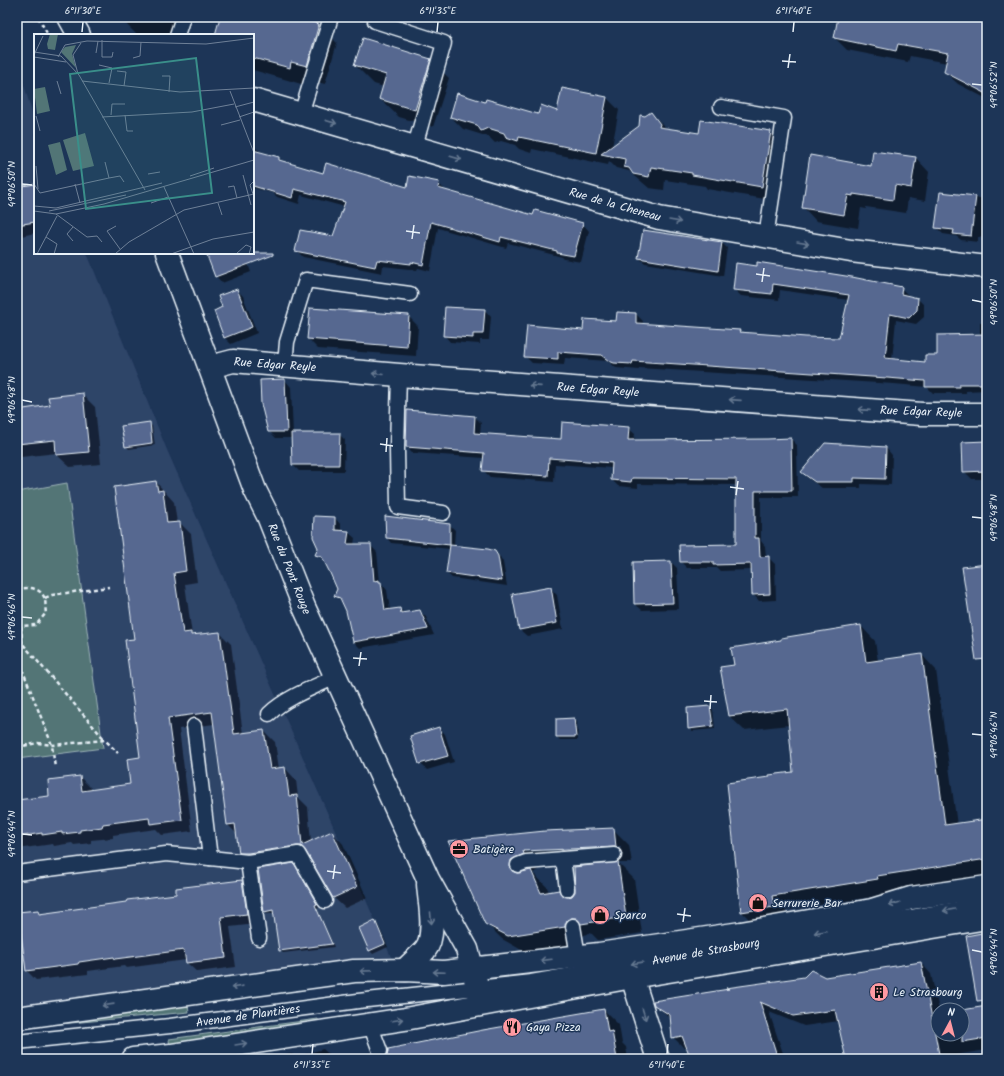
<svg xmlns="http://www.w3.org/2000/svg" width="1004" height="1076" viewBox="0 0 1004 1076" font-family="Kalam,sans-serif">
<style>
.built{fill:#2e4468}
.green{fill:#527576;stroke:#9db3b7}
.shadow{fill:#0007;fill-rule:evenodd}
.building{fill:#576890;stroke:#e8f1f8}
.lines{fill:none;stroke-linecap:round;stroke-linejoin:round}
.lane-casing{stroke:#e8f1f8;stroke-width:17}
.street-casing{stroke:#e8f1f8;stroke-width:25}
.secondary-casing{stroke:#e8f1f8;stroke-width:25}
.primary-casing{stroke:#e8f1f8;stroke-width:25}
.path{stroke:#e8f1f8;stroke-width:2.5;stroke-dasharray:4 3;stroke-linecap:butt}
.lane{stroke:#1d3557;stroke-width:14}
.street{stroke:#1d3557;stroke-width:22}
.secondary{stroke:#1d3557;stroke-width:22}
.primary{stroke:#1d3557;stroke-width:22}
.oneway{stroke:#64778f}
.ticks{fill:none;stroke:#e8f1f8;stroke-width:1.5}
.labels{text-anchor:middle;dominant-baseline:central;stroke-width:3;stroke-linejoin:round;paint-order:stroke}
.street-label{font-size:12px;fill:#e8f1f8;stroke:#1d3557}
.poi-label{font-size:12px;fill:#e8f1f8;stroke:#1d3557;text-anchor:start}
.inset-road{fill:none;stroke:#6e8097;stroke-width:1}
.view{fill:#3a8f8a;fill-opacity:0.15;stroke:#3a8f8a;stroke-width:2}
.inset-edge{fill:none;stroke:#e8f1f8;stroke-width:2}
.neatline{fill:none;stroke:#e8f1f8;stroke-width:1.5}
.ticks-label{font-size:10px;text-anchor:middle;fill:#e8f1f8}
</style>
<rect width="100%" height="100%" fill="#1d3557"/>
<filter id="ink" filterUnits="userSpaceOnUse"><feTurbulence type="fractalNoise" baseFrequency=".025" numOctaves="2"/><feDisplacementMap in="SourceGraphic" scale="8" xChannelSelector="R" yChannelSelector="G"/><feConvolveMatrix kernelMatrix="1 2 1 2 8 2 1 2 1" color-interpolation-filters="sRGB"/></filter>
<g filter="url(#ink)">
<path class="built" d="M 17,62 L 35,122 L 35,253 L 87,253 L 167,450 L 392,959 L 17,1007 Z"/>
<g class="green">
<path d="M 67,483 L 103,748 L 17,759 L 17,492 Z"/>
<path d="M 187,1001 L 189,1012 L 17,1028 Z"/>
<path d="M 318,1019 L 319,1025 L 170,1048 L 169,1039 Z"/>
</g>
<g class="shadow">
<path d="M 124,17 L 184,17 L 187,29 L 178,32 L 179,35 L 137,35 L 127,25 Z"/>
<path d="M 221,17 L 291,17 L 319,25 L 337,43 L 325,84 L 309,80 L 308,86 L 253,70 L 253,35 L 216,35 Z"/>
<path d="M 885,17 L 987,17 L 987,99 L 958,84 L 945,72 L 947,63 L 910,56 L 908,62 L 847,50 L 835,38 Z"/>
<path d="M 430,60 L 449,78 L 433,127 L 399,117 L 380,99 L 384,87 L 374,84 L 355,65 Z"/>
<path d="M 607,98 L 619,110 L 612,147 L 640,126 L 646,117 L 651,113 L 667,129 L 700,134 L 770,132 L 785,147 L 776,201 L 707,189 L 705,186 L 665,180 L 664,190 L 649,188 L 629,171 L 616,168 L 609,161 L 608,165 L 532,149 L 531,153 L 519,149 L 515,145 L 501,141 L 495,143 L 489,137 L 463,129 L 451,117 L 486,103 L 539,115 L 558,112 Z"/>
<path d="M 253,148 L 257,149 L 262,153 L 279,158 L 283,163 L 324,174 L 408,188 L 438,183 L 445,190 L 445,191 L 534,217 L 583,224 L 589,231 L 581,262 L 564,259 L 562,257 L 508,243 L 506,248 L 438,228 L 430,271 L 418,268 L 417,270 L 383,266 L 382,273 L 303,257 L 296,250 L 334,237 L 345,207 L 301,195 L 299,204 L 277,197 L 273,193 L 253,188 Z"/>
<path d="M 916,158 L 929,172 L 925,201 L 908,198 L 906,213 L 866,207 L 866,209 L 861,208 L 858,228 L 816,221 L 803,207 L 871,167 Z"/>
<path d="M 35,185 L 35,233 L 17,237 L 17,188 Z"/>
<path d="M 941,193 L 987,199 L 987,238 L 978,237 L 978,242 L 961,240 L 956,236 L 943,234 L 937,228 Z"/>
<path d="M 722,243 L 727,248 L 723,276 L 645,263 L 639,258 Z"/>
<path d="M 207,253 L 244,253 L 251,272 L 222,283 L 216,276 Z"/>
<path d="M 737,264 L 901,288 L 908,295 L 908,297 L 918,299 L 924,305 L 924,317 L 916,324 L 896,320 L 892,360 L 926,363 L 980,335 L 980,323 L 987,323 L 987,390 L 966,391 L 966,393 L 933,393 L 927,387 L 894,384 L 639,368 L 639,370 L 616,368 L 608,361 L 565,358 L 564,365 L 532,363 L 525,356 L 584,331 L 617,322 L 636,314 L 643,321 L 642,324 L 739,331 L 741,333 L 806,338 L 840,339 L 848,300 L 780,290 L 779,300 L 741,296 L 734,289 Z"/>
<path d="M 237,290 L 243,296 L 257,333 L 231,344 L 225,338 L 215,311 L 224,308 Z"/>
<path d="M 485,310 L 491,317 L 489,340 L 480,340 L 480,344 L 450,342 L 444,335 Z"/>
<path d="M 408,316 L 418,326 L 416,356 L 318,349 L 308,339 Z"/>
<path d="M 285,380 L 291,387 L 293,434 L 339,434 L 345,440 L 344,471 L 299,471 L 293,465 L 292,438 L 276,438 L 269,431 Z"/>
<path d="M 82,394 L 95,407 L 101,464 L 70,467 L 57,455 L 57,453 L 21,457 L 21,460 L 17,461 L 17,400 L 21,404 L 22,411 L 51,406 Z"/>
<path d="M 475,417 L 481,423 L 480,435 L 562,441 L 628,428 L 635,434 L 634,440 L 767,440 L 791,439 L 797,445 L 798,497 L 761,497 L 761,541 L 765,546 L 766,557 L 768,557 L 775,564 L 776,600 L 759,601 L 753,594 L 752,570 L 720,571 L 717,568 L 687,568 L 681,562 L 737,545 L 737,485 L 638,484 L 638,488 L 618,486 L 612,480 L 612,468 L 555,464 L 554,482 L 490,477 L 483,470 L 484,458 L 413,453 L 407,447 Z"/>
<path d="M 149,423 L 152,426 L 155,445 L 129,449 L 126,446 Z"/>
<path d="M 987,443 L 987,482 L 984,479 L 972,479 L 964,471 Z"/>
<path d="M 886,448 L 892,455 L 891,485 L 861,484 L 861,488 L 822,488 L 808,478 L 802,472 Z"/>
<path d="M 156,482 L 174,502 L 177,523 L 180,523 L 191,534 L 197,582 L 185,584 L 192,635 L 193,636 L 220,633 L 231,644 L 243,734 L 264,731 L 275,742 L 279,769 L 285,768 L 296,780 L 298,797 L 308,807 L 311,842 L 332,832 L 343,844 L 367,898 L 345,908 L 333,897 L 310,857 L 259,864 L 251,863 L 240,852 L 238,835 L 228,825 L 214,724 L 179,729 L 192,831 L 162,835 L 156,829 L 113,835 L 113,838 L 91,840 L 91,843 L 74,845 L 72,843 L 54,846 L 53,844 L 17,849 L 17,801 L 51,797 L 80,777 L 91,788 L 91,791 L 132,785 L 142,758 L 136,640 Z"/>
<path d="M 335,518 L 341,525 L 341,531 L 348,532 L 355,538 L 354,545 L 370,545 L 377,552 L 380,582 L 387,590 L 390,610 L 400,609 L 405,614 L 419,611 L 426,617 L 434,635 L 360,648 L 354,642 L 347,611 L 343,602 L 335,595 L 338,589 L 326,562 L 317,554 Z"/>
<path d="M 450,525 L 455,530 L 454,546 L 495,552 L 500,557 L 503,562 L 507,586 L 452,578 L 447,573 L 450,549 L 391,543 L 387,538 Z"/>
<path d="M 671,562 L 677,568 L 679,609 L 642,610 L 635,604 Z"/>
<path d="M 987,565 L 987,666 L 985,663 L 983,655 Z"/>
<path d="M 550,588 L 557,595 L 563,629 L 527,636 L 520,630 Z"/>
<path d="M 861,626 L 875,641 L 878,661 L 922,655 L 936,670 L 957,825 L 987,820 L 987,875 L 891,891 L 892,894 L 786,910 L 788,922 L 756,926 L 742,912 L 794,773 L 789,725 L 744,730 L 729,716 L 735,666 L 782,641 Z"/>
<path d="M 710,707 L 713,710 L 715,729 L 692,731 L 689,728 Z"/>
<path d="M 574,719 L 577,722 L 578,740 L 560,740 L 557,737 Z"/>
<path d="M 439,728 L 445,734 L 454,762 L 427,770 L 420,763 Z"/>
<path d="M 613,829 L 629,845 L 632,863 L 618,863 L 634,879 L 642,933 L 598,940 L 592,934 L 588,933 L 583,936 L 580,943 L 525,952 L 502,939 L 486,923 L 450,841 ZM 621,846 L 621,848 L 525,852 L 525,850 ZM 592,864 L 576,892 L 572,897 L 568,898 L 564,897 L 558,891 L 549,893 L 547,887 L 533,873 L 539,870 L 538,866 Z"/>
<path d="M 296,868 L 319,908 L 317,909 L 334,947 L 283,953 L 280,950 L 275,913 L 268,914 L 265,911 Z"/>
<path d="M 242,881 L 252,891 L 256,924 L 230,927 L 236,967 L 197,972 L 187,963 L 186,960 L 126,968 L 124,966 L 88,971 L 88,974 L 36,980 L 27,971 L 38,911 L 42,915 L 177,895 Z"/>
<path d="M 375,922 L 378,925 L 388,947 L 373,954 L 370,951 L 360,928 Z"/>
<path d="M 921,963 L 931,974 L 939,1010 L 938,1034 L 962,1034 L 962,1011 L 987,1007 L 987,1050 L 948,1056 L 949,1059 L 848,1059 L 839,1021 L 804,1026 L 769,1012 L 785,1059 L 692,1059 L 687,1047 L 684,1048 L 673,1037 L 671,1019 L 655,1004 L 729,990 L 728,989 L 804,978 L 825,978 Z"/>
<path d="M 604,1010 L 619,1025 L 622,1043 L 626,1047 L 628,1059 L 384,1059 Z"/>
<path d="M 323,1049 L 334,1059 L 258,1059 L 292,1054 L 295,1057 Z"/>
<path d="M 371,1054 L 376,1059 L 356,1059 Z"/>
</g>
<g class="building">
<path d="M 220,17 L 295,17 L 319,24 L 307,66 L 291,62 L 290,68 L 253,58 L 253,35 L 215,35 Z"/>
<path d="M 838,17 L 987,17 L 987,94 L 944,72 L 948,53 L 898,44 L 896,51 L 834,38 Z"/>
<path d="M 363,38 L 431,59 L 415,110 L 379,99 L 386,75 L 354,65 Z"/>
<path d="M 562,88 L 607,97 L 596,153 L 519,137 L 518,141 L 506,137 L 504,133 L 488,128 L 481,131 L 477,125 L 450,117 L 457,93 L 485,102 L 486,99 L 538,114 L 541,105 L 557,111 Z"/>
<path d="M 651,112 L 660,124 L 659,127 L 699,133 L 701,120 L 771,131 L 762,187 L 692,175 L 692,173 L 651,167 L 649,177 L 633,174 L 629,168 L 624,167 L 625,159 L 601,154 L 639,126 L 640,115 L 645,116 Z"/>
<path d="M 253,150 L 279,157 L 279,160 L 323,173 L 326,163 L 407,187 L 409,176 L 439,182 L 438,188 L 533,215 L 535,210 L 583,223 L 574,256 L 557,253 L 557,251 L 501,237 L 500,242 L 431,222 L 423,265 L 411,262 L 411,264 L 377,260 L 375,267 L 295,251 L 300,230 L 333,236 L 345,202 L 294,189 L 292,198 L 253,186 Z"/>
<path d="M 873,151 L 916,157 L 911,188 L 895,185 L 893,200 L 853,194 L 853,196 L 848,195 L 844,215 L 802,208 L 810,155 L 871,166 Z"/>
<path d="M 35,184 L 35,222 L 17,225 L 17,187 Z"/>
<path d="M 940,192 L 976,196 L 971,236 L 953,234 L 954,230 L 935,228 Z"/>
<path d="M 643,230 L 722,242 L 718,271 L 638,258 Z"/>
<path d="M 206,253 L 273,253 L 273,255 L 215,277 Z"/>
<path d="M 757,262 L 852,277 L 902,287 L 901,294 L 918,298 L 917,310 L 909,318 L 890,314 L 885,358 L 925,362 L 925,355 L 937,355 L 937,335 L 987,334 L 987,384 L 960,384 L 960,387 L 925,387 L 925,381 L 887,378 L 633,361 L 632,364 L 614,363 L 609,361 L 601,355 L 558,352 L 558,359 L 524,357 L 527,325 L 583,330 L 584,319 L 616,321 L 617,312 L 636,313 L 636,323 L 740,330 L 739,332 L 806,337 L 839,338 L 849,295 L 773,284 L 772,294 L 733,290 L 736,263 L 757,266 Z"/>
<path d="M 237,289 L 252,327 L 224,338 L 214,311 L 222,307 L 218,296 Z"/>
<path d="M 445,307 L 485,309 L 483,334 L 473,334 L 473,338 L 443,336 Z"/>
<path d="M 310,308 L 409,315 L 407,347 L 307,339 Z"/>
<path d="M 285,379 L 287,432 L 268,432 L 261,404 L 260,380 Z"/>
<path d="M 83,393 L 89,452 L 56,455 L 55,440 L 17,444 L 17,410 L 50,405 L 48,397 Z"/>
<path d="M 407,410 L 475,416 L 474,433 L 561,439 L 562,422 L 629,427 L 628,440 L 767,439 L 791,438 L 792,491 L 755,491 L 755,538 L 759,538 L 760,557 L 769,556 L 770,594 L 752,595 L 751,564 L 713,565 L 713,562 L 680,562 L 679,545 L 736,544 L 736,479 L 632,478 L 631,482 L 611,480 L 612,463 L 549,458 L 548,476 L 482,471 L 484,453 L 406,447 Z"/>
<path d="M 150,422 L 152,443 L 125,447 L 121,426 Z"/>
<path d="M 291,433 L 340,433 L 339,465 L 292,465 Z"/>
<path d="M 987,441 L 987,471 L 963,472 L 962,442 Z"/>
<path d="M 825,443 L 886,447 L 885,479 L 854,478 L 854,482 L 815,482 L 801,472 Z"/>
<path d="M 156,481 L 158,491 L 163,490 L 167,523 L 180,522 L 186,571 L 174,573 L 183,633 L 191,632 L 191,635 L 220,632 L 234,734 L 264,730 L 270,769 L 285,767 L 289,796 L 297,795 L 302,845 L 332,831 L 357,887 L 333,898 L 305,850 L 301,846 L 297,846 L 248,853 L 239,853 L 235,824 L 227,825 L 212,712 L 168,718 L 182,820 L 150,824 L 149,818 L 103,824 L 102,827 L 80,830 L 80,832 L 62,834 L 62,832 L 42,835 L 42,833 L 17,837 L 17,800 L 49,796 L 48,780 L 80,776 L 82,791 L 130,784 L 127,759 L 140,757 L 125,640 L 134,639 L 114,487 Z"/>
<path d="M 314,516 L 335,517 L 335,530 L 349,531 L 347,544 L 371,544 L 374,581 L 379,580 L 379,582 L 381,582 L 385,610 L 400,608 L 401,613 L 420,610 L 428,629 L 353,642 L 346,611 L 340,598 L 334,596 L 337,589 L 330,573 L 322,557 L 315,555 L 318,548 L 313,537 Z"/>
<path d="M 385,516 L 450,524 L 450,545 L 488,549 L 495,551 L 498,556 L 502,581 L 446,573 L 450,545 L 386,538 Z"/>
<path d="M 671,561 L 673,603 L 634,604 L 633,562 Z"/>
<path d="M 987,564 L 987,659 L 976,660 L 962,567 Z"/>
<path d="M 551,587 L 557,623 L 519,630 L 512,594 Z"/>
<path d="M 861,625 L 866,662 L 922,654 L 945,825 L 987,819 L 987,859 L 877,876 L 878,879 L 772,896 L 774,907 L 741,912 L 727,783 L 769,777 L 769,775 L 793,772 L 787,709 L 729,716 L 720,667 L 734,665 L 731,648 L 781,640 L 781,638 Z"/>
<path d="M 710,706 L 713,726 L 688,729 L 687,708 Z"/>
<path d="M 574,718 L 576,737 L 556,737 L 556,719 Z"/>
<path d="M 439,727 L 448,756 L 419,764 L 410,736 Z"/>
<path d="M 614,828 L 616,847 L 523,851 L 524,854 L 511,860 L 510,868 L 512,871 L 517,873 L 531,870 L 541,893 L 559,890 L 561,894 L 568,897 L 572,896 L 575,892 L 574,867 L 618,862 L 626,917 L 581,924 L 576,918 L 572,918 L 567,920 L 565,927 L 508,936 L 485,924 L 448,841 L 545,831 Z"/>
<path d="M 294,863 L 317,904 L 315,905 L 332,944 L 279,951 L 273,910 L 264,912 L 258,869 Z"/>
<path d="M 242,880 L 247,914 L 221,917 L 226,958 L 186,963 L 184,950 L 115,959 L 114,957 L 79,962 L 78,964 L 26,971 L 18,912 L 38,910 L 39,914 L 126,902 L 127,900 L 176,894 L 176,888 Z"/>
<path d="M 375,920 L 385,944 L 369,951 L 359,928 Z"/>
<path d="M 987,932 L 987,1000 L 977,1001 L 966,936 Z"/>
<path d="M 921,962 L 940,1059 L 846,1059 L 835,1010 L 793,1016 L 760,1002 L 778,1059 L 691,1059 L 682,1036 L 672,1038 L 670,1015 L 654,1005 L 653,1001 L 729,989 L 726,988 L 804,977 L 811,970 L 825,977 Z"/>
<path d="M 987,1006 L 987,1038 L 962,1042 L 962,1010 Z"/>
<path d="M 604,1009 L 608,1032 L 612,1031 L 617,1059 L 383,1059 L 387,1056 L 388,1049 L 483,1030 Z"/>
</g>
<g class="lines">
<defs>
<g id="lane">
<path d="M 375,21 L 444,43 L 415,146"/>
<path d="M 177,35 L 183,17"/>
<path d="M 721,107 L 784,118 L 766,237"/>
<path d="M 301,114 L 331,17"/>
<path d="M 285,365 L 287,342 L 306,280 L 410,294"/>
<path d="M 399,375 L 397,449 L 398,507 L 443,513"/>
<path d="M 269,714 C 285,698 314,687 336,677"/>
<path d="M 210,858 L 248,862 L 298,854 L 325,901"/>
<path d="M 563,859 L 567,889"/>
<path d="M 248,862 L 259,938"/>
<path d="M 518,865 L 526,862 L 614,855"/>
<path d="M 17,873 L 166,854 L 210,858 L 194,726"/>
<path d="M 573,926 L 578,956"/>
<path d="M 370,1024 L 380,1051"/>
<path d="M 17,1042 L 170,1026 L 358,1001 L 531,982 L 987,904"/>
</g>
<g id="street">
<path d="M 253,100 L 659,218 L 851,251 L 987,267"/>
<path d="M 210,367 L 233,361 L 399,375 L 922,414 L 987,414"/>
<path d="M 632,977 L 658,1059"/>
</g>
<g id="secondary">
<path d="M 69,17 L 79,35"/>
<path d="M 167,253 L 255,490 L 268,516 L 304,607 L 428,879 L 467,949 L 482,1004"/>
<path d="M 405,970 C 411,963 419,957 425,950 C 437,936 429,902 428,884"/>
</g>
<g id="primary">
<path d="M 17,1018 L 354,971 L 405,970 L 444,972 L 599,954 L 741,933 L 872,910 L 911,898 L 987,887"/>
<path d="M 133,1059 L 171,1055 L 405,1019 L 632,977 L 987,918"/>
</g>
</defs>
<use href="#lane" class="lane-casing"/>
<use href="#street" class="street-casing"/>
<use href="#secondary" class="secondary-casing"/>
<use href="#primary" class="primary-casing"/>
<g class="path">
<path d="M 38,17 L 48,35"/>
<path d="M 17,590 C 27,586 42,587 45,600 C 46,604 45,609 46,613 L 36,625 L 21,626 L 17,623"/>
<path d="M 45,598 L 52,595 L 109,587"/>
<path d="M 21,626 L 22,643"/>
<path d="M 17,644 L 22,643 L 105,740"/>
<path d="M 17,656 L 52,745 L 55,768"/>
<path d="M 17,747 L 38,743 L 52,745 L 105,740 L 118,753"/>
</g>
<use href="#lane" class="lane"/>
<use href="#street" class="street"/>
<use href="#secondary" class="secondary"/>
<use href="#primary" class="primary"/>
</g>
<defs><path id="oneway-shaft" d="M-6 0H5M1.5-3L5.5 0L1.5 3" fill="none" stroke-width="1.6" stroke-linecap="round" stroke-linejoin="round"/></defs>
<g class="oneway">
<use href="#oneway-shaft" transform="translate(331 122) rotate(16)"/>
<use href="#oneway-shaft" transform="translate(456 158) rotate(16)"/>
<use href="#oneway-shaft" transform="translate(675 221) rotate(10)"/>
<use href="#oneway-shaft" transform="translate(803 243) rotate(10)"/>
<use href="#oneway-shaft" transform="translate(378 374) rotate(-175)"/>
<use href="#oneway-shaft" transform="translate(535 386) rotate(-176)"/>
<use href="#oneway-shaft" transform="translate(735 400) rotate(-176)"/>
<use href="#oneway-shaft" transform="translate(864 410) rotate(-176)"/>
<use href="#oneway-shaft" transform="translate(894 904) rotate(163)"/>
<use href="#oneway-shaft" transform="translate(949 910) rotate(170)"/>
<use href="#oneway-shaft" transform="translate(431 918) rotate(85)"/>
<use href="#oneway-shaft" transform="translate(820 932) rotate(170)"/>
<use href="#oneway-shaft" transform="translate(546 960) rotate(173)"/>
<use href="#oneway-shaft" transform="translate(637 963) rotate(170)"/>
<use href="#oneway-shaft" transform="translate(366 971) rotate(178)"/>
<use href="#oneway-shaft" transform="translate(439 972) rotate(-178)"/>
<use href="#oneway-shaft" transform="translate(237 987) rotate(172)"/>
<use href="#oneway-shaft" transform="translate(108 1005) rotate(172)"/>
<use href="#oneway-shaft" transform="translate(644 1014) rotate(73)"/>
<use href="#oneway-shaft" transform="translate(397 1020) rotate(-9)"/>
<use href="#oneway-shaft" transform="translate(241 1044) rotate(-9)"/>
</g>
</g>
<path class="ticks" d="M 82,32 L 83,22M 437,32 L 438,22M 793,32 L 794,22M 782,61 L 796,62M 788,68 L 790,54M 972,84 L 982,85M 22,184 L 32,185M 406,231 L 420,233M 412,239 L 414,225M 756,274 L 770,276M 762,282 L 764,268M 972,300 L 982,302M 22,400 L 32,402M 380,444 L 393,446M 386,452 L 387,438M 730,487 L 744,489M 736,495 L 738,481M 972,517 L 982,518M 22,617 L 32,618M 353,658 L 367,659M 359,666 L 361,652M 704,701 L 717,702M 710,709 L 711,695M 972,734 L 982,735M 22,834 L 32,835M 327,871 L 341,873M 333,879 L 335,865M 677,914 L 691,916M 683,922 L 685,908M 972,950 L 982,952M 312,1054 L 313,1044M 667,1054 L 668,1044"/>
<defs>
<symbol id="office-disc" viewBox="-11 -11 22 22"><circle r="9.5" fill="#ff9aa2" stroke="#1d3557"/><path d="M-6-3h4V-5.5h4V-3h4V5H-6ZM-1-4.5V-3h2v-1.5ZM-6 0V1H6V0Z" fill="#111"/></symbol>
<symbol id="shop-disc" viewBox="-11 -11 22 22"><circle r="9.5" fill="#ff9aa2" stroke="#1d3557"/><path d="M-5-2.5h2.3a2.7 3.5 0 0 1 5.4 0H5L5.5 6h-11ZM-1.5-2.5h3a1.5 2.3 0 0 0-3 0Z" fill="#111"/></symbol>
<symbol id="building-disc" viewBox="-11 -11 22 22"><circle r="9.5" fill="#ff9aa2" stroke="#1d3557"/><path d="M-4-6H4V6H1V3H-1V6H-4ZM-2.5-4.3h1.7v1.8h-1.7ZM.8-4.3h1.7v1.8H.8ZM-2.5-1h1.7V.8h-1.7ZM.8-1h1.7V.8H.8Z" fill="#111"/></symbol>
<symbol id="restaurant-disc" viewBox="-11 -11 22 22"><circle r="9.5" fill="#ff9aa2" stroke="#1d3557"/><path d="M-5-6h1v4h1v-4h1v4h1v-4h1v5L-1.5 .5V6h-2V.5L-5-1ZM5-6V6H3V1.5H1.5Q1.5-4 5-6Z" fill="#111"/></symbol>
</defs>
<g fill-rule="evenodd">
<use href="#office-disc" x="448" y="838" width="22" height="22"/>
<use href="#shop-disc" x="747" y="892" width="22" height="22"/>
<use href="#shop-disc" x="589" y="904" width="22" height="22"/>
<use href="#building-disc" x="868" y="981" width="22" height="22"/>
<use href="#restaurant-disc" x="501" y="1016" width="22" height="22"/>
</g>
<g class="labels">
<g class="street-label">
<text transform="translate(615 205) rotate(16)">Rue de la Cheneau</text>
<text transform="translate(275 365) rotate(4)">Rue Edgar Reyle</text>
<text transform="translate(598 390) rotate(4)">Rue Edgar Reyle</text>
<text transform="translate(921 412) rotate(2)">Rue Edgar Reyle</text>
<text transform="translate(289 569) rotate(68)">Rue du Pont Rouge</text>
<text transform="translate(706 952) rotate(-10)">Avenue de Strasbourg</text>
<text transform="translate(248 1016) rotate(-8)">Avenue de Plantières</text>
</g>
<g class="poi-label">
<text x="473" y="849">Batigère</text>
<text x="772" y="903">Serrurerie Bar</text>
<text x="614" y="915">Sparco</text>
<text x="893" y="992">Le Strasbourg</text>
<text x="526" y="1027">Gaya Pizza</text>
</g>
</g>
<g transform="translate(34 34)">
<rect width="220" height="220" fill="#1d3557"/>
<path d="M 16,0 L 24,0 L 21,16 L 14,15 L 13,10 ZM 42,11 L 38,20 L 42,34 L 27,18 L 31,13 ZM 11,53 L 16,77 L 3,80 L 0,55 ZM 51,99 L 60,132 L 39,137 L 29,106 ZM 26,108 L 33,136 L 22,141 L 14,111 Z" fill="#527576"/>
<path class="inset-road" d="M 68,6 L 68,23 L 78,23 L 79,18M 0,18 L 27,22 L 45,41 L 111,156M 62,19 L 64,7M 0,21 L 9,2M 0,23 L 32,28M 24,23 L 31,11 L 53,7 L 172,10 L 220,4M 99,24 L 106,22 L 107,8M 65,31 L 78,34 L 75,49M 83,37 L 92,38 L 90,52M 44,40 L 39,21 L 47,9M 128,42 L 136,42 L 135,58M 23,47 L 27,60M 48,47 L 146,58 L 220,54M 196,57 L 220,119M 201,73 L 220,68M 77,81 L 78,70 L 91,70M 91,81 L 93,97 L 99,97M 2,82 L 6,97M 68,83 L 158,78 L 200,70M 205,83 L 220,78M 187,91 L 206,86M 2,132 L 4,155M 114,140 L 126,138M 209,141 L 217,171M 156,142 L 180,134M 75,144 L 86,142 L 90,148M 0,150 L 6,159 L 75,144 L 71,128M 41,150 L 46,169M 130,153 L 160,220M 194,153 L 200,152 L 203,164M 219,160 L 216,151 L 220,147M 117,169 L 134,163M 184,169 L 188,181M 0,172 L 22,174 L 128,149M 0,177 L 22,180 L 70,170 L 220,126M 15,177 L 92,161M 22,180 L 53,203 L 63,202 L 68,208M 82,192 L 73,197 L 86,215M 39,193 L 33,200 L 39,207M 12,203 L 23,210 L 20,220M 3,220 L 23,182M 81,220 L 95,208 L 150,176 L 220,160M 137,220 L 179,205 L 220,198M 202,220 L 212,211 L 217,213 L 215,220"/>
<path class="view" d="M 162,24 L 178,159 L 52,175 L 36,40 Z"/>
<rect width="220" height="220" class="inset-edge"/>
</g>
<rect width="1004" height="1076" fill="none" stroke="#1d3557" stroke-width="44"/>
<g transform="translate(950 1022) rotate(7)"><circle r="19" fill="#1d3557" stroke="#6e8097"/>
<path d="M0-3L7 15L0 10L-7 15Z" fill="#ff9aa2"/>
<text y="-6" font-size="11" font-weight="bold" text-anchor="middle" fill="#e8f1f8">N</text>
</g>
<rect x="22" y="22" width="960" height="1032" class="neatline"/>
<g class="ticks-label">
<text x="83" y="14">6°11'30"E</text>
<text x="438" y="14">6°11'35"E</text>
<text x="794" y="14">6°11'40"E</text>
<text transform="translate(993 85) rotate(-90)" y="4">49°06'52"N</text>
<text transform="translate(11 184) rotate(-90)" y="4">49°06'50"N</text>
<text transform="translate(993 302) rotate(-90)" y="4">49°06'50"N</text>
<text transform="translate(11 400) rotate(-90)" y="4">49°06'48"N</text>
<text transform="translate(993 518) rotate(-90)" y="4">49°06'48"N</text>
<text transform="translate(11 617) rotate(-90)" y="4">49°06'46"N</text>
<text transform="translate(993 735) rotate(-90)" y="4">49°06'46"N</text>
<text transform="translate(11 834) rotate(-90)" y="4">49°06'44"N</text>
<text transform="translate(993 952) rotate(-90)" y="4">49°06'44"N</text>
<text x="312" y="1068">6°11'35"E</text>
<text x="667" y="1068">6°11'40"E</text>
</g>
</svg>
